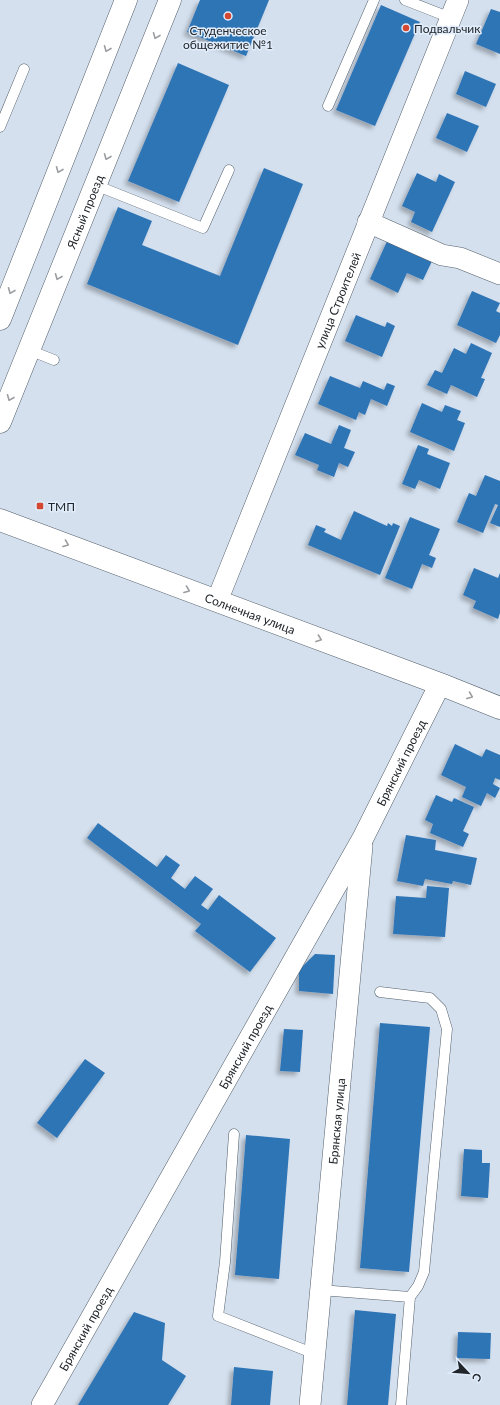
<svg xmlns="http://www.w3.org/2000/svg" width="500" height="1405" viewBox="0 0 500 1405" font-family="Lato,sans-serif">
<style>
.building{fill:#2f74b6;filter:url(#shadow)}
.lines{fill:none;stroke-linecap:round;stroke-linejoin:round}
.lane-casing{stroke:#545f6b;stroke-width:11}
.street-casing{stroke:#545f6b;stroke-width:22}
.secondary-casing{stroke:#545f6b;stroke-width:23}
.lane{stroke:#fff;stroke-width:10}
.street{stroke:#fff;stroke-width:21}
.secondary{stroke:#fff;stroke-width:22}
.oneway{stroke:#9b9da0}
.poi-dot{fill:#d44832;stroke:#e1edfb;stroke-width:1.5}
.labels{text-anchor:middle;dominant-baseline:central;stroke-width:3;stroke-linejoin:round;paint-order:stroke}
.poi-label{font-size:12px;fill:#21262b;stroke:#e1edfb;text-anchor:start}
.street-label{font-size:12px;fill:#21262b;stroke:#e1edfb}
</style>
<defs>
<filter id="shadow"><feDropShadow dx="-3.5" dy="3.5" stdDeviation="2" flood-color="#0004"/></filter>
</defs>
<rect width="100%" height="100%" fill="#d4e0ee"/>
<g class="building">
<path d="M 200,0 L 269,0 L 246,56 L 187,32 Z"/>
<path d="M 381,5 L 420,22 L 375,126 L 336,110 Z"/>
<path d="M 491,9 L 500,12 L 500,54 L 476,44 Z"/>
<path d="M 178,63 L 229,85 L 179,202 L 128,181 Z"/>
<path d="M 465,71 L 496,84 L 486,107 L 456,94 Z"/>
<path d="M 447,113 L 479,126 L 467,152 L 436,138 Z"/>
<path d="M 264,168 L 303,184 L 238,345 L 87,284 L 118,207 L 152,221 L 142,245 L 220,276 Z"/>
<path d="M 417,173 L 436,182 L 439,174 L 455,182 L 432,232 L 411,222 L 415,212 L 402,206 Z"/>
<path d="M 388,239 L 433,259 L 423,280 L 407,273 L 398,293 L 370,279 Z"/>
<path d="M 472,291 L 500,303 L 496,311 L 500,313 L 500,335 L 496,343 L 457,325 Z"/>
<path d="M 356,315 L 385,327 L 387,322 L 395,326 L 382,357 L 345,341 Z"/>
<path d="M 471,343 L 492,353 L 481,378 L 485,379 L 477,397 L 451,385 L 447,394 L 427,385 L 435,370 L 442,373 L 454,348 L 466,354 Z"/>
<path d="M 330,376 L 360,388 L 363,381 L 384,390 L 387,383 L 395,386 L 387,406 L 371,399 L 365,415 L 359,412 L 356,420 L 318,404 Z"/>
<path d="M 422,403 L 442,412 L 445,405 L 461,411 L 457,420 L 465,423 L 454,451 L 410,432 Z"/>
<path d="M 339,425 L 351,430 L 344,448 L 355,452 L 348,467 L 339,463 L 334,477 L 317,470 L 319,465 L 295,455 L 305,433 L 331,444 Z"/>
<path d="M 418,445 L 429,449 L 427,454 L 450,463 L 440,489 L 419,480 L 415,489 L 402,484 Z"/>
<path d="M 485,475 L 500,481 L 500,527 L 490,523 L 498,505 L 495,504 L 483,533 L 457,522 L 469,493 L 476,496 Z"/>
<path d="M 354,511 L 387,526 L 388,523 L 392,526 L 393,523 L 400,526 L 380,575 L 308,545 L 316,525 L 326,529 L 324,532 L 341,540 Z"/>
<path d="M 410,517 L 440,529 L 429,555 L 436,558 L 432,568 L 422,564 L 412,589 L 385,578 Z"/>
<path d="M 474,568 L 498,578 L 500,573 L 500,613 L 498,619 L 473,608 L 476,601 L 463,595 Z"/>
<path d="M 455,744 L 482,757 L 486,749 L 500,755 L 500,780 L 495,778 L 493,784 L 500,788 L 495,798 L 487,793 L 481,806 L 462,797 L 466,787 L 441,775 Z"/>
<path d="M 436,795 L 452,802 L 454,798 L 474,807 L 463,831 L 469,834 L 463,847 L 430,833 L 433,824 L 425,820 Z"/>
<path d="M 98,823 L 157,867 L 166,855 L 180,865 L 171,878 L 185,889 L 195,876 L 213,889 L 201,905 L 208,910 L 219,895 L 276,938 L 250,972 L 195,931 L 201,924 L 87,838 Z"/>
<path d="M 406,835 L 436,840 L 435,850 L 477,858 L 471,885 L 453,881 L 452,884 L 425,879 L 423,886 L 397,881 Z"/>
<path d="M 427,886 L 449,888 L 445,937 L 393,934 L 396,896 L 426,898 Z"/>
<path d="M 315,954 L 335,955 L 333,994 L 299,991 L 299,970 Z"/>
<path d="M 380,1023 L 430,1027 L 409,1272 L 360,1268 Z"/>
<path d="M 284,1029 L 303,1030 L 300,1072 L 280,1071 Z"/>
<path d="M 85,1059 L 105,1073 L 57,1138 L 37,1123 Z"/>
<path d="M 246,1135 L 290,1139 L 279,1279 L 235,1275 Z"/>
<path d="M 464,1149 L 482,1150 L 482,1163 L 490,1163 L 488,1198 L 461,1196 Z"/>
<path d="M 355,1310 L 396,1314 L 388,1405 L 347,1405 Z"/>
<path d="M 134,1312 L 165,1323 L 162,1360 L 186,1376 L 168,1405 L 78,1405 Z"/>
<path d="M 458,1332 L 491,1333 L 490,1359 L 457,1358 Z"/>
<path d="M 234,1367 L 273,1371 L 270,1405 L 231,1405 Z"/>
</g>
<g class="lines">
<defs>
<g id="lane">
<path d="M 405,0 L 451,18"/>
<path d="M 328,106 L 374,0"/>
<path d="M 0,127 L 24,69"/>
<path d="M 95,185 L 203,228 L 229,170"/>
<path d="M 29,350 L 54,360"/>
<path d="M 380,992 L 430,998 L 441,1009 L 447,1029 L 424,1272 L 418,1286 L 410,1297 L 401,1405"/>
<path d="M 234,1134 L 225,1262 L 218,1316 L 315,1354"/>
<path d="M 320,1290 L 410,1297"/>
</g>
<g id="street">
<path d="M 368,222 L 442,255 L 460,258 L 500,274"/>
<path id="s1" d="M 217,601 L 458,0"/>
<path id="s2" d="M 42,1405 L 363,838 L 440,684"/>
<path id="s3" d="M 310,1405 L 362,846"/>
</g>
<g id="secondary">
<path d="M 0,319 L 126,0"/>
<path id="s4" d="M 0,422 L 170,0"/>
<path id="s5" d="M 0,520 L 440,684 L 500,708"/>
</g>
</defs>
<use href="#lane" class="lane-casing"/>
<use href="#street" class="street-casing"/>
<use href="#secondary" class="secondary-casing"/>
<use href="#lane" class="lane"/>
<use href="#street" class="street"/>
<use href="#secondary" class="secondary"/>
</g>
<defs><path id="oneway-chevron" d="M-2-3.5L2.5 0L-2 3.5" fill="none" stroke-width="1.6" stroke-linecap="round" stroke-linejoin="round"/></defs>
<g class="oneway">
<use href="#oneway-chevron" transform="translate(156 36) rotate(112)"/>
<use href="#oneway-chevron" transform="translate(107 49) rotate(112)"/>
<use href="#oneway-chevron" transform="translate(107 157) rotate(112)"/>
<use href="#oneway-chevron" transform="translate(59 170) rotate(112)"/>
<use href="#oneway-chevron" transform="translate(58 277) rotate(112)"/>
<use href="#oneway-chevron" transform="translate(11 291) rotate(112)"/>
<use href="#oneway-chevron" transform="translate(10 398) rotate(112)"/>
<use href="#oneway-chevron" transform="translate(66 544) rotate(21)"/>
<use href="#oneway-chevron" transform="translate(187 590) rotate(21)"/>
<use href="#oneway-chevron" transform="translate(319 639) rotate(20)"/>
<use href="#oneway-chevron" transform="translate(470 696) rotate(22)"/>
</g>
<g class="poi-dot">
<circle cx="228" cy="16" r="4"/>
<circle cx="406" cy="28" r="4"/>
<rect x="36" y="502" width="8" height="8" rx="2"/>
</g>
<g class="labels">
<g class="poi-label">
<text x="414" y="28">Подвальчик</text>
<text x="228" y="30" text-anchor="middle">Студенческое<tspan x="228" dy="14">общежитие №1</tspan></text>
<text x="48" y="506">ТМП</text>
</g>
<g class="street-label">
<text stroke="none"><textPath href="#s4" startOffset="227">Ясный проезд</textPath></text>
<text stroke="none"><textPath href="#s1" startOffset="324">улица Строителей</textPath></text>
<text stroke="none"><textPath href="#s5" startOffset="267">Солнечная улица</textPath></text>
<text stroke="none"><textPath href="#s2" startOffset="736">Брянский проезд</textPath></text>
<text stroke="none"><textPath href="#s2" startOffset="412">Брянский проезд</textPath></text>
<text stroke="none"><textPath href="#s3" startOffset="285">Брянская улица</textPath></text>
<text stroke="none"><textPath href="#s2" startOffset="88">Брянский проезд</textPath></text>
</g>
</g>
<g transform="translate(468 1373) rotate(116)" stroke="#e1edfb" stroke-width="3" paint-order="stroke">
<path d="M0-3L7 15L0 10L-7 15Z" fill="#21262b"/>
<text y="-6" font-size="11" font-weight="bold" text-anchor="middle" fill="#21262b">С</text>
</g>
</svg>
